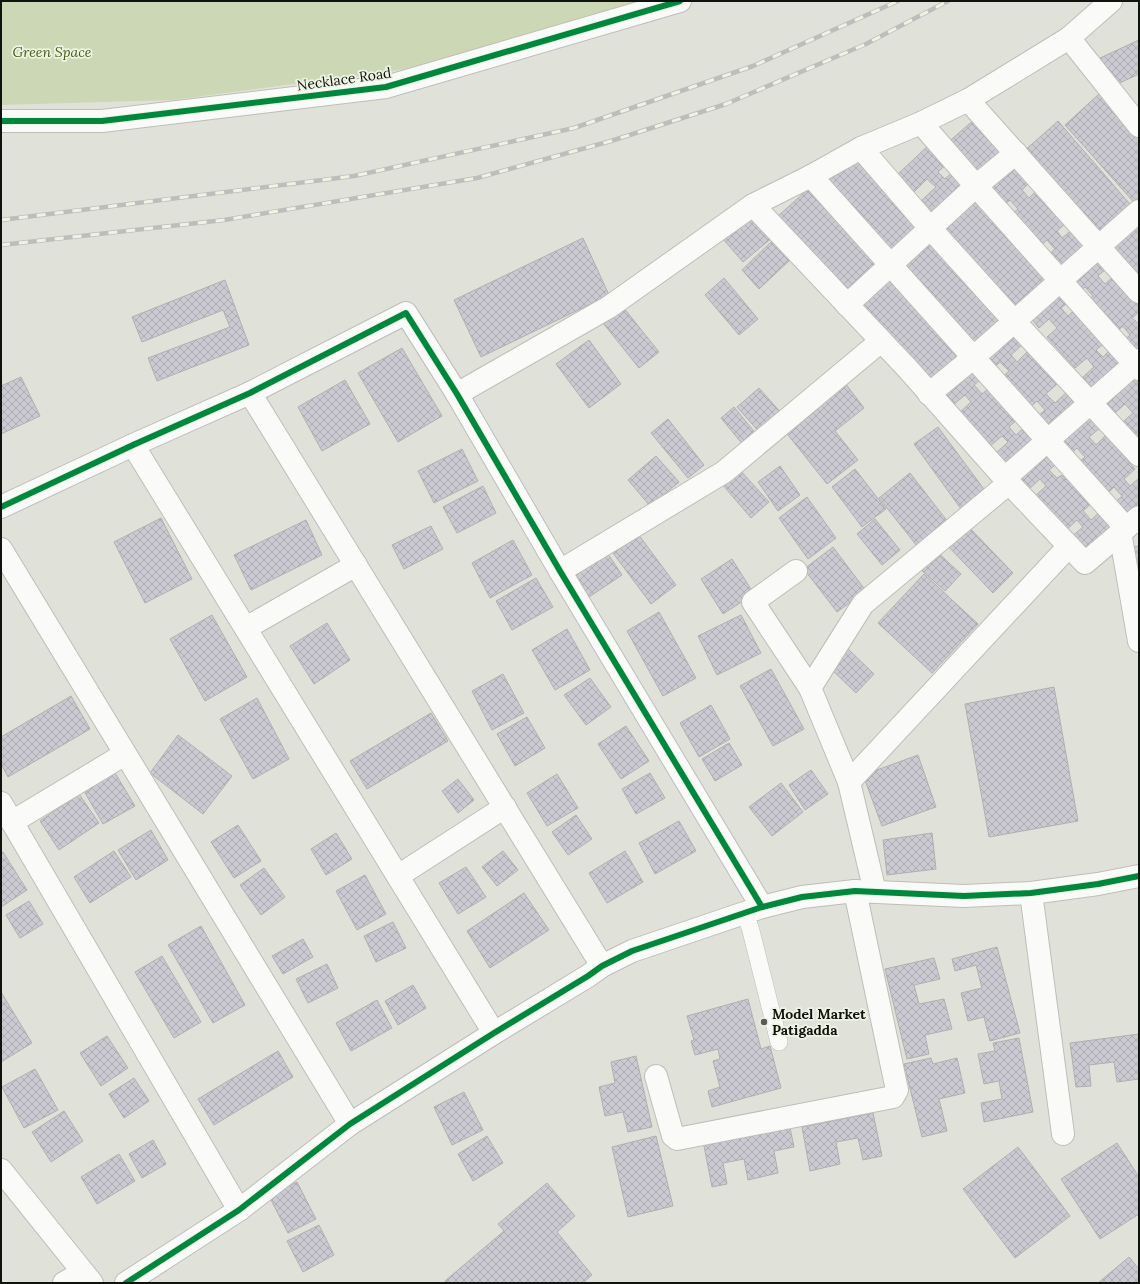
<svg xmlns="http://www.w3.org/2000/svg" width="1140" height="1284" viewBox="0 0 1140 1284" font-family="Lora,serif">
<style>
.park{fill:#ccd7b6}
.building{fill:url(#building-cross-hatch);stroke:#b0b0af}
.lines{fill:none;stroke-linecap:round;stroke-linejoin:round}
.lane-casing{stroke:#bcbeb8;stroke-width:18}
.street-casing{stroke:#bcbeb8;stroke-width:24}
.secondary-casing{stroke:#bcbeb8;stroke-width:24}
.lane{stroke:#fafbf9;stroke-width:17}
.street{stroke:#fafbf9;stroke-width:22}
.secondary{stroke:#fafbf9;stroke-width:22}
.rail-casing{stroke:#bdbdbb;stroke-width:4.5}
.rail{stroke:#eef4e4;stroke-width:3;stroke-dasharray:9;stroke-linecap:butt}
.cycleway-casing{stroke:#eef4e4;stroke-width:8}
.cycleway{stroke:#00873e;stroke-width:6}
.poi-dot{fill:#595b55;stroke:#eef4e4;stroke-width:1.5}
.labels{text-anchor:middle;dominant-baseline:central;stroke-width:3.5;stroke-linejoin:round;paint-order:stroke}
.park-label{font-size:14px;font-style:italic;fill:#4a5c17;stroke:#eef4e4}
.street-label{font-size:14px;fill:#10120d;stroke:#eef4e4}
.poi-label{font-size:14px;font-weight:bold;fill:#10120d;stroke:#eef4e4;text-anchor:start}
</style>
<defs>
<pattern id="building-cross-hatch" width="8" height="8" patternUnits="userSpaceOnUse"><rect width="8" height="8" fill="#cbc9d2"/><path d="M0 0l8 8M0 8l8-8" fill="none" stroke="#adacb3"/></pattern>
</defs>
<rect width="100%" height="100%" fill="#e0e2da"/>
<path class="park" d="M 1,1 L 640,1 L 548,32 L 463,56 L 399,70 L 173,100 L 1,105 Z"/>
<g class="building">
<path d="M 1139,40 L 1139,74 L 1113,86 L 1100,58 Z"/>
<path d="M 1099,94 L 1139,138 L 1139,208 L 1065,125 Z"/>
<path d="M 976,118 L 1009,155 L 979,183 L 945,145 Z"/>
<path d="M 1058,121 L 1135,210 L 1099,241 L 1023,152 Z"/>
<path d="M 931,143 L 949,162 L 938,172 L 945,179 L 956,169 L 969,184 L 936,215 L 922,200 L 936,187 L 927,179 L 914,192 L 898,174 Z"/>
<path d="M 857,156 L 925,231 L 890,261 L 824,186 Z"/>
<path d="M 1015,161 L 1032,180 L 1022,190 L 1029,198 L 1039,188 L 1068,221 L 1057,231 L 1062,238 L 1074,228 L 1091,247 L 1058,276 L 1044,259 L 1055,249 L 1047,240 L 1036,250 L 1007,218 L 1018,209 L 1010,200 L 999,209 L 982,190 Z"/>
<path d="M 814,184 L 888,265 L 852,298 L 778,216 Z"/>
<path d="M 976,191 L 1054,279 L 1018,311 L 939,223 Z"/>
<path d="M 1139,213 L 1139,281 L 1105,244 Z"/>
<path d="M 753,214 L 773,237 L 743,262 L 723,239 Z"/>
<path d="M 926,234 L 1008,323 L 975,355 L 892,266 Z"/>
<path d="M 583,238 L 609,295 L 481,357 L 454,300 Z"/>
<path d="M 773,240 L 791,259 L 759,289 L 742,270 Z"/>
<path d="M 1095,252 L 1108,267 L 1098,276 L 1105,284 L 1115,275 L 1139,301 L 1139,312 L 1132,318 L 1139,324 L 1139,352 L 1119,345 L 1130,335 L 1123,326 L 1112,336 L 1084,304 L 1093,296 L 1085,287 L 1075,295 L 1063,281 Z"/>
<path d="M 890,270 L 969,356 L 936,386 L 857,301 Z"/>
<path d="M 724,278 L 758,319 L 739,335 L 705,295 Z"/>
<path d="M 225,280 L 249,345 L 157,381 L 148,358 L 230,327 L 223,310 L 142,342 L 132,317 Z"/>
<path d="M 1060,285 L 1072,299 L 1061,308 L 1068,316 L 1079,306 L 1108,340 L 1096,350 L 1103,357 L 1114,346 L 1128,362 L 1095,391 L 1083,377 L 1094,367 L 1087,358 L 1075,368 L 1047,337 L 1057,328 L 1049,319 L 1039,328 L 1027,313 Z"/>
<path d="M 623,307 L 659,352 L 639,368 L 603,323 Z"/>
<path d="M 1011,328 L 1024,343 L 1011,355 L 1017,362 L 1030,349 L 1059,382 L 1046,394 L 1055,403 L 1068,391 L 1080,405 L 1047,435 L 1034,420 L 1045,410 L 1037,401 L 1026,411 L 998,381 L 1009,371 L 1000,362 L 990,371 L 978,358 Z"/>
<path d="M 589,340 L 621,384 L 589,408 L 556,364 Z"/>
<path d="M 402,348 L 442,416 L 398,442 L 358,373 Z"/>
<path d="M 973,360 L 986,375 L 974,385 L 982,394 L 987,390 L 992,395 L 998,389 L 1022,415 L 1009,427 L 1016,435 L 1029,423 L 1044,440 L 1010,470 L 995,454 L 1008,442 L 1002,436 L 989,447 L 959,413 L 971,402 L 965,395 L 952,406 L 939,390 Z"/>
<path d="M 1139,375 L 1139,392 L 1137,394 L 1139,396 L 1139,441 L 1123,422 L 1133,413 L 1125,404 L 1115,413 L 1102,399 Z"/>
<path d="M 21,377 L 40,416 L 1,434 L 1,386 Z"/>
<path d="M 345,380 L 370,424 L 322,451 L 298,407 Z"/>
<path d="M 845,383 L 864,408 L 835,431 L 858,460 L 827,484 L 785,431 Z"/>
<path d="M 759,388 L 783,415 L 761,434 L 737,407 Z"/>
<path d="M 734,407 L 757,435 L 744,446 L 721,418 Z"/>
<path d="M 1087,414 L 1100,428 L 1089,437 L 1096,445 L 1106,435 L 1135,469 L 1124,479 L 1130,486 L 1139,478 L 1139,505 L 1123,520 L 1111,506 L 1122,496 L 1114,487 L 1103,498 L 1075,465 L 1085,457 L 1077,448 L 1067,457 L 1054,443 Z"/>
<path d="M 668,419 L 704,465 L 688,478 L 651,433 Z"/>
<path d="M 938,427 L 989,496 L 964,513 L 914,444 Z"/>
<path d="M 1048,444 L 1061,460 L 1049,470 L 1057,478 L 1062,475 L 1066,480 L 1073,473 L 1096,499 L 1083,511 L 1091,520 L 1104,508 L 1119,524 L 1085,555 L 1070,538 L 1083,527 L 1077,520 L 1064,532 L 1034,497 L 1046,486 L 1040,479 L 1028,490 L 1014,475 Z"/>
<path d="M 462,449 L 478,481 L 434,503 L 418,471 Z"/>
<path d="M 656,456 L 679,482 L 650,506 L 628,480 Z"/>
<path d="M 780,466 L 800,495 L 778,511 L 758,482 Z"/>
<path d="M 739,469 L 769,502 L 751,518 L 722,484 Z"/>
<path d="M 855,469 L 886,509 L 862,527 L 832,487 Z"/>
<path d="M 910,473 L 948,522 L 917,546 L 879,498 Z"/>
<path d="M 483,486 L 496,513 L 457,533 L 443,507 Z"/>
<path d="M 807,497 L 836,538 L 808,559 L 779,518 Z"/>
<path d="M 161,518 L 192,579 L 145,603 L 114,542 Z"/>
<path d="M 875,519 L 900,550 L 882,565 L 857,534 Z"/>
<path d="M 306,520 L 322,555 L 251,590 L 234,555 Z"/>
<path d="M 964,522 L 1013,573 L 993,593 L 944,542 Z"/>
<path d="M 431,526 L 443,549 L 404,569 L 392,545 Z"/>
<path d="M 635,530 L 676,585 L 651,604 L 610,549 Z"/>
<path d="M 513,540 L 532,575 L 490,598 L 472,563 Z"/>
<path d="M 1139,546 L 1139,611 L 1127,548 Z"/>
<path d="M 833,547 L 866,591 L 837,612 L 804,569 Z"/>
<path d="M 935,550 L 961,574 L 945,591 L 919,568 Z"/>
<path d="M 606,551 L 622,575 L 586,599 L 570,576 Z"/>
<path d="M 732,559 L 754,594 L 723,614 L 701,579 Z"/>
<path d="M 924,574 L 978,624 L 932,673 L 878,623 Z"/>
<path d="M 536,578 L 553,607 L 512,630 L 496,601 Z"/>
<path d="M 659,612 L 696,678 L 663,696 L 627,631 Z"/>
<path d="M 212,615 L 247,677 L 205,701 L 170,639 Z"/>
<path d="M 741,615 L 761,653 L 717,675 L 698,636 Z"/>
<path d="M 327,623 L 350,660 L 314,684 L 290,646 Z"/>
<path d="M 567,629 L 590,670 L 555,690 L 532,650 Z"/>
<path d="M 846,647 L 874,674 L 856,693 L 828,666 Z"/>
<path d="M 771,669 L 804,729 L 773,746 L 740,686 Z"/>
<path d="M 503,674 L 524,713 L 492,730 L 472,691 Z"/>
<path d="M 590,678 L 611,707 L 586,725 L 564,695 Z"/>
<path d="M 1054,687 L 1078,821 L 989,837 L 965,704 Z"/>
<path d="M 71,696 L 90,729 L 8,777 L 1,764 L 1,737 Z"/>
<path d="M 257,698 L 289,759 L 253,779 L 220,719 Z"/>
<path d="M 711,705 L 730,739 L 699,757 L 680,723 Z"/>
<path d="M 431,713 L 448,741 L 367,789 L 350,761 Z"/>
<path d="M 527,717 L 545,748 L 515,766 L 497,734 Z"/>
<path d="M 626,726 L 649,761 L 621,779 L 598,744 Z"/>
<path d="M 178,735 L 232,776 L 203,814 L 150,773 Z"/>
<path d="M 729,743 L 742,765 L 715,781 L 702,759 Z"/>
<path d="M 918,755 L 936,807 L 882,826 L 863,775 Z"/>
<path d="M 811,770 L 828,794 L 805,810 L 789,785 Z"/>
<path d="M 115,773 L 135,806 L 103,824 L 84,791 Z"/>
<path d="M 650,773 L 665,798 L 636,814 L 622,789 Z"/>
<path d="M 557,774 L 578,808 L 547,826 L 527,793 Z"/>
<path d="M 458,779 L 474,800 L 458,813 L 442,791 Z"/>
<path d="M 781,783 L 803,812 L 772,836 L 749,807 Z"/>
<path d="M 79,794 L 99,823 L 59,850 L 40,821 Z"/>
<path d="M 576,815 L 592,839 L 568,855 L 552,832 Z"/>
<path d="M 679,821 L 696,851 L 655,874 L 639,843 Z"/>
<path d="M 238,825 L 261,861 L 234,878 L 211,842 Z"/>
<path d="M 151,830 L 168,860 L 136,880 L 118,850 Z"/>
<path d="M 336,833 L 352,859 L 326,875 L 311,849 Z"/>
<path d="M 932,833 L 936,869 L 887,875 L 883,840 Z"/>
<path d="M 114,851 L 131,877 L 90,903 L 74,877 Z"/>
<path d="M 503,851 L 518,870 L 497,886 L 482,867 Z"/>
<path d="M 625,851 L 643,882 L 607,903 L 589,873 Z"/>
<path d="M 3,852 L 27,890 L 1,907 L 1,853 Z"/>
<path d="M 466,867 L 486,897 L 458,914 L 439,883 Z"/>
<path d="M 264,868 L 285,897 L 261,915 L 240,885 Z"/>
<path d="M 365,875 L 386,914 L 357,930 L 336,891 Z"/>
<path d="M 524,893 L 549,930 L 490,968 L 467,931 Z"/>
<path d="M 29,901 L 43,924 L 20,938 L 6,915 Z"/>
<path d="M 393,922 L 406,948 L 376,962 L 364,936 Z"/>
<path d="M 201,926 L 245,1005 L 213,1023 L 168,945 Z"/>
<path d="M 303,939 L 313,957 L 283,974 L 272,956 Z"/>
<path d="M 997,947 L 1020,1033 L 990,1041 L 984,1017 L 968,1021 L 961,993 L 982,988 L 976,965 L 955,971 L 952,959 Z"/>
<path d="M 162,956 L 201,1022 L 174,1038 L 135,972 Z"/>
<path d="M 934,958 L 940,979 L 914,985 L 919,1004 L 944,999 L 952,1029 L 925,1035 L 929,1054 L 907,1059 L 885,969 Z"/>
<path d="M 327,964 L 338,988 L 308,1003 L 296,979 Z"/>
<path d="M 413,985 L 426,1008 L 398,1025 L 385,1001 Z"/>
<path d="M 1,992 L 32,1043 L 1,1062 Z"/>
<path d="M 748,999 L 761,1049 L 770,1046 L 781,1088 L 712,1107 L 708,1091 L 720,1087 L 713,1061 L 720,1059 L 718,1049 L 695,1055 L 691,1041 L 694,1040 L 687,1016 Z"/>
<path d="M 377,1000 L 392,1028 L 351,1051 L 336,1023 Z"/>
<path d="M 1139,1034 L 1139,1079 L 1117,1082 L 1114,1062 L 1089,1065 L 1091,1086 L 1076,1087 L 1070,1043 Z"/>
<path d="M 107,1036 L 128,1068 L 101,1086 L 80,1053 Z"/>
<path d="M 1019,1038 L 1033,1112 L 984,1122 L 981,1103 L 1002,1099 L 999,1081 L 984,1084 L 978,1054 L 995,1051 L 993,1043 Z"/>
<path d="M 278,1051 L 293,1077 L 214,1125 L 198,1099 Z"/>
<path d="M 636,1056 L 652,1127 L 628,1132 L 623,1112 L 605,1116 L 599,1087 L 615,1083 L 611,1062 Z"/>
<path d="M 931,1058 L 933,1064 L 957,1058 L 965,1093 L 939,1099 L 947,1131 L 922,1137 L 904,1064 Z"/>
<path d="M 35,1069 L 58,1110 L 24,1128 L 2,1087 Z"/>
<path d="M 134,1078 L 149,1101 L 124,1118 L 109,1094 Z"/>
<path d="M 464,1092 L 483,1130 L 452,1145 L 434,1107 Z"/>
<path d="M 64,1111 L 83,1141 L 51,1162 L 32,1132 Z"/>
<path d="M 873,1113 L 882,1156 L 863,1160 L 858,1138 L 836,1142 L 840,1164 L 810,1171 L 802,1127 Z"/>
<path d="M 789,1123 L 794,1147 L 774,1151 L 778,1173 L 748,1180 L 744,1159 L 723,1163 L 727,1184 L 712,1187 L 703,1141 Z"/>
<path d="M 487,1136 L 503,1163 L 473,1181 L 458,1154 Z"/>
<path d="M 656,1136 L 673,1206 L 628,1217 L 612,1147 Z"/>
<path d="M 153,1140 L 166,1164 L 142,1178 L 129,1154 Z"/>
<path d="M 1117,1143 L 1139,1177 L 1139,1214 L 1100,1239 L 1061,1179 Z"/>
<path d="M 1018,1147 L 1070,1216 L 1015,1258 L 963,1189 Z"/>
<path d="M 119,1154 L 135,1181 L 97,1204 L 81,1177 Z"/>
<path d="M 297,1182 L 316,1219 L 288,1233 L 269,1196 Z"/>
<path d="M 547,1183 L 575,1216 L 557,1232 L 592,1275 L 583,1283 L 447,1283 L 445,1281 L 504,1231 L 498,1224 Z"/>
<path d="M 319,1225 L 334,1255 L 303,1272 L 287,1241 Z"/>
<path d="M 1129,1257 L 1139,1269 L 1139,1283 L 1098,1283 Z"/>
</g>
<g class="lines">
<defs>
<path id="lane" d="M 744,913 L 750,927 L 779,1042"/>
<g id="street">
<path d="M 1069,38 L 1139,126"/>
<path d="M 968,100 L 1139,292"/>
<path d="M 921,123 L 976,186 L 1139,369"/>
<path d="M 861,148 L 930,228 L 1014,321 L 1139,455"/>
<path d="M 811,176 L 1126,528"/>
<path d="M 753,205 L 907,368 L 1009,483 L 1085,563 L 1139,517"/>
<path d="M 847,305 L 976,186 L 1016,153"/>
<path d="M 250,393 L 602,966"/>
<path d="M 457,394 L 609,307 L 753,205 L 811,176 L 861,148 L 921,123 L 968,100 L 1069,38 L 1111,1"/>
<path d="M 929,394 L 974,357 L 1139,211"/>
<path d="M 133,445 L 494,1033"/>
<path d="M 1005,478 L 1139,360"/>
<path d="M 1,507 L 133,445 L 250,393 L 406,313 L 457,394 L 560,571 L 762,907"/>
<path d="M 1120,532 L 1139,641"/>
<path d="M 1,549 L 350,1124"/>
<path d="M 560,571 L 724,472 L 881,341"/>
<path d="M 796,571 L 753,602 L 810,688"/>
<path d="M 246,628 L 356,565"/>
<path d="M 849,782 L 1069,546"/>
<path d="M 1,803 L 239,1210"/>
<path d="M 12,822 L 125,754"/>
<path d="M 398,876 L 505,807"/>
<path d="M 875,892 L 849,782 L 810,688 L 863,604 L 1009,483"/>
<path d="M 1031,893 L 1063,1134"/>
<path d="M 656,1076 L 673,1136 L 677,1139 L 893,1097 L 897,1090 L 855,891"/>
<path d="M 1,1170 L 83,1272"/>
<path d="M 64,1283 L 83,1272 L 92,1283"/>
</g>
<g id="secondary">
<path d="M 1,121 L 102,121 L 386,87 L 680,1"/>
<path d="M 126,1283 L 239,1210 L 350,1124 L 494,1033 L 588,976 L 602,966 L 632,951 L 762,907 L 802,897 L 855,891 L 964,896 L 1031,893 L 1098,884 L 1139,876"/>
</g>
</defs>
<use href="#lane" class="lane-casing"/>
<use href="#street" class="street-casing"/>
<use href="#secondary" class="secondary-casing"/>
<use href="#lane" class="lane"/>
<use href="#street" class="street"/>
<use href="#secondary" class="secondary"/>
<defs>
<g id="rail">
<path d="M 1,220 L 354,176 L 574,128 L 753,66 L 898,1"/>
<path d="M 1,245 L 224,220 L 477,178 L 611,141 L 726,104 L 866,44 L 948,1"/>
</g>
</defs>
<use href="#rail" class="rail-casing"/>
<use href="#rail" class="rail"/>
<defs>
<g id="cycleway">
<path d="M 1,121 L 102,121 L 386,87 L 680,1"/>
<path d="M 1,507 L 133,445 L 250,393 L 406,313 L 457,394 L 560,571 L 762,907"/>
<path d="M 126,1283 L 239,1210 L 350,1124 L 494,1033 L 588,976 L 602,966 L 632,951 L 762,907 L 802,897 L 855,891 L 964,896 L 1031,893 L 1098,884 L 1139,876"/>
</g>
</defs>
<use href="#cycleway" class="cycleway-casing"/>
<use href="#cycleway" class="cycleway"/>
</g>
<circle class="poi-dot" cx="764" cy="1022" r="4"/>
<g class="labels">
<g class="park-label">
<text x="52" y="52">Green Space</text>
</g>
<g class="street-label">
<text transform="translate(344 79) rotate(-8)">Necklace Road</text>
</g>
<g class="poi-label">
<text x="772" y="1014">Model Market<tspan x="772" dy="16">Patigadda</tspan></text>
</g>
</g>
<rect width="1140" height="1284" fill="none" stroke="#10120d" stroke-width="4"/>
</svg>
